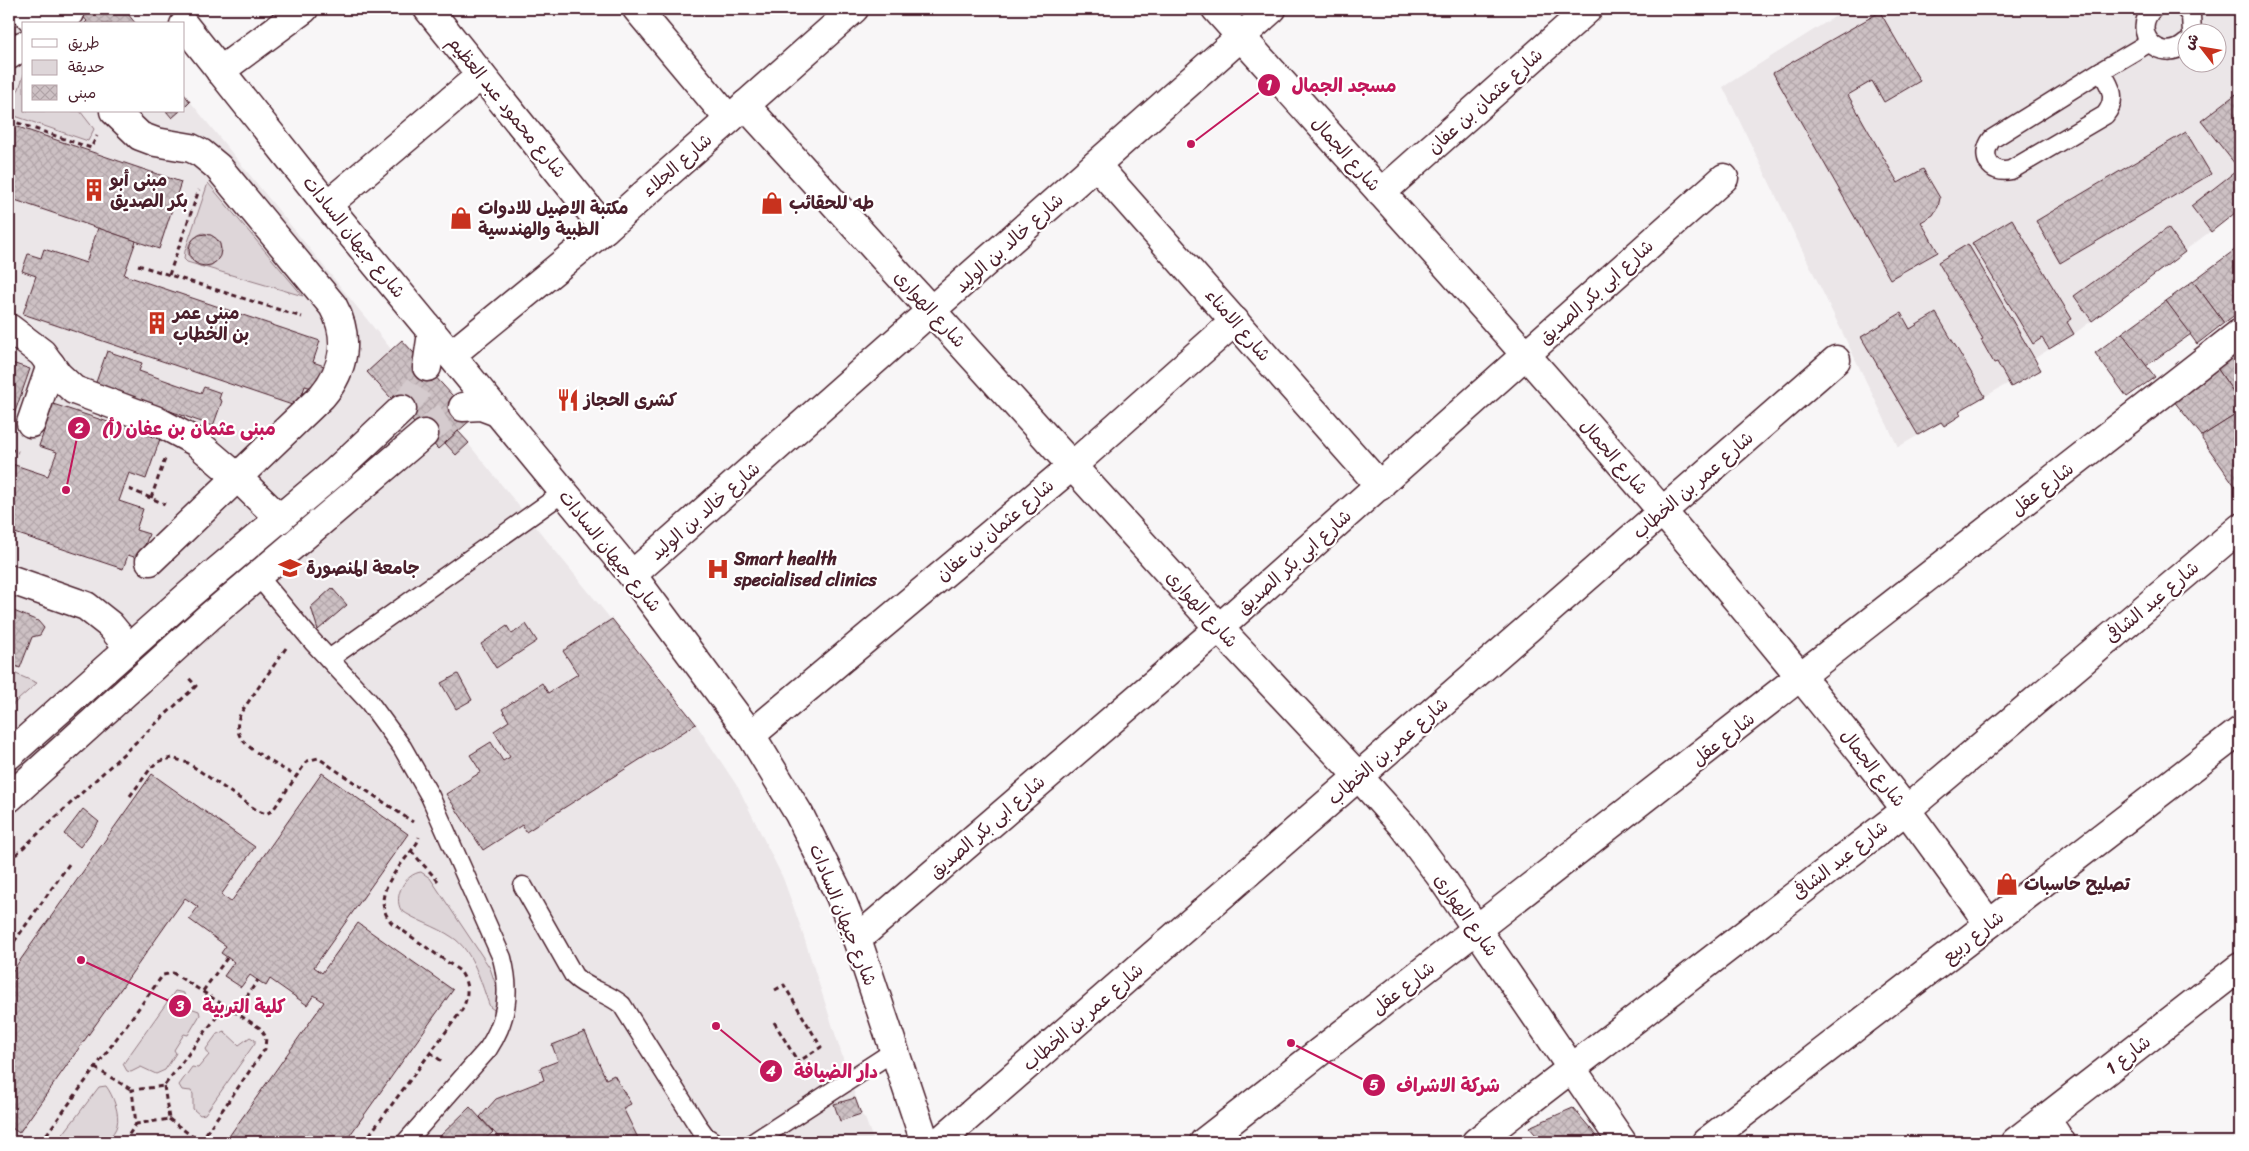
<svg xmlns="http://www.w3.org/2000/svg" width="2249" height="1151" viewBox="0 0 2249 1151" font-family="Sriracha,'Playpen Sans Arabic',sans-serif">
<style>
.built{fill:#ebe6e8;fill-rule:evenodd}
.green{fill:#ded6d9;stroke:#947a82;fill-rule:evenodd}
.building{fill:url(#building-cross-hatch);stroke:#4a1f2b}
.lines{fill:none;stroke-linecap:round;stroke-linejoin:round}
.street-tunnel{stroke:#d5cbce;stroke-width:28;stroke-dasharray:28 14;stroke-linecap:butt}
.lane-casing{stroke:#4a1f2b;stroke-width:21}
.street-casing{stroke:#4a1f2b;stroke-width:31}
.secondary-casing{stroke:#4a1f2b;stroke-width:31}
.path{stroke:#4a1f2b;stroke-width:3;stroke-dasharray:5 4;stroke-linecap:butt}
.lane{stroke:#fff;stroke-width:18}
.street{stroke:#fff;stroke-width:28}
.secondary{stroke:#fff;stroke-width:28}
.labels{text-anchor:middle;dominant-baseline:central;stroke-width:4.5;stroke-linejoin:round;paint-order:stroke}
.street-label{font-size:18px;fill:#4a1f2b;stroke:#fff}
.poi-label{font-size:18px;font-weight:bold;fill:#4a1f2b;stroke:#fff;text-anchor:start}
.leader{fill:none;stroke:#c2185b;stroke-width:2}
.callout-dot{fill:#c2185b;stroke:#fff;stroke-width:2}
.mark-label{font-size:15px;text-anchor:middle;font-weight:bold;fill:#fff}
.callout-label{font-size:19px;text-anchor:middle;font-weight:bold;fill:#c2185b;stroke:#fff;stroke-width:4.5;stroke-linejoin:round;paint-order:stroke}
</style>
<defs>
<pattern id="building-cross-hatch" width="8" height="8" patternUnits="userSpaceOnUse" patternTransform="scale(1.25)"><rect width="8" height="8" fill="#cdc1c4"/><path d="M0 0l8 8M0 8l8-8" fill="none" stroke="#b2a5a9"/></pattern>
</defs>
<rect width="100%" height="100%" fill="#f8f6f7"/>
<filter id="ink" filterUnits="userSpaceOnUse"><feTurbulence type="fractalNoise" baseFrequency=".02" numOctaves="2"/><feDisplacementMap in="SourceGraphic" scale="10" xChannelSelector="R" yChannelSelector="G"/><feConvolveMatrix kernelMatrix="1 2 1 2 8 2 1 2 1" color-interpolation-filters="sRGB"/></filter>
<g filter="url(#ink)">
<g class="built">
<path d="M 9,9 L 124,9 L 136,24 L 24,24 L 24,111 L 184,111 L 184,94 L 391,349 L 402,340 L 473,418 L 458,431 L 696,724 L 739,789 L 783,878 L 800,925 L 861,1114 L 865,1118 L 874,1142 L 9,1142 Z"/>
<path d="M 1847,9 L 2240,9 L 2240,209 L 2074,334 L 2035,358 L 2041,370 L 2011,387 L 2009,383 L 1959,411 L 1961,415 L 1944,426 L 1941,422 L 1898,447 L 1723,87 ZM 2186,32 L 2216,32 L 2216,62 L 2186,62 Z"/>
</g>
<g class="green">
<path d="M 24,74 L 24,111 L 80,111 L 94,129 L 88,141 L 9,114 L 9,101 L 19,89 Z"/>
<path d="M 208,183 L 303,296 L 187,262 L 184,259 L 185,251 ZM 203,233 C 240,239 211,284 192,260 C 182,249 192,237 203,233 Z"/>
<path d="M 323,499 L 324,502 L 228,585 L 225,583 L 223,579 Z"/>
<path d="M 169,631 L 171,633 L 9,783 L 9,771 L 163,632 Z"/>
<path d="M 9,671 L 37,683 L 9,708 Z"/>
<path d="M 421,872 L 430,878 L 490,968 L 497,989 L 497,1012 L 490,1007 C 481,984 474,951 452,937 C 436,926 416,921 401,910 C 393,896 405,874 421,872 Z"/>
<path d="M 175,991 L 184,993 L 185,1006 L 199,1011 L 200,1015 L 188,1035 L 184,1034 L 174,1050 L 176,1053 L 165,1070 L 156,1074 L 141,1067 L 131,1072 L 127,1071 L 123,1064 Z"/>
<path d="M 224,1031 L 239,1045 L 250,1037 L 255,1040 L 255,1043 L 205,1114 L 200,1115 L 193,1109 L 193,1094 L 191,1091 L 182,1090 L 179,1085 L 192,1067 L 198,1068 L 209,1055 L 206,1049 L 217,1034 Z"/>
<path d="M 106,1086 C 113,1095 120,1114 117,1125 C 116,1130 112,1135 108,1139 L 104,1137 L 101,1142 L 57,1142 L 99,1087 Z"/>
</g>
<g class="building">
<path d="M 86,9 L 124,9 L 136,24 L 84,24 L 87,21 L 81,14 Z"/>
<path d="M 1880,12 L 1920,81 L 1884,102 L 1872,81 L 1848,95 L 1898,183 L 1923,169 L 1940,198 L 1938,207 L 1933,215 L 1921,222 L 1938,252 L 1890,279 L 1773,73 Z"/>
<path d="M 2240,91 L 2240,168 L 2239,169 L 2201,121 Z"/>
<path d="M 184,94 L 190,102 L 184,108 Z"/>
<path d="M 166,111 L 180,111 L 172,118 Z"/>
<path d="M 9,124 L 181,182 L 159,249 L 9,198 Z"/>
<path d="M 2186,132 L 2211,174 L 2060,263 L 2036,221 Z"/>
<path d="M 2240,168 L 2240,209 L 2211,232 L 2191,206 Z"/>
<path d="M 2012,219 L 2072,319 L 2067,322 L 2074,334 L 2049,349 L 2042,338 L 2033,344 L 1972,243 Z"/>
<path d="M 98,228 L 136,241 L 124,275 L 320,341 L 313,362 L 324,366 L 316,389 L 305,386 L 298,407 L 23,314 L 36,276 L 22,271 L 28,254 L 41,258 L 44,249 L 86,263 Z"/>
<path d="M 2168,228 L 2185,252 L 2092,321 L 2074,296 Z"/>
<circle cx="205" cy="250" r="16"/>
<path d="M 1968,244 L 2041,370 L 2011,387 L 1997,362 L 1994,363 L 1981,340 L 1983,339 L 1938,262 Z"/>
<path d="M 2240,246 L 2240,311 L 2224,323 L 2193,281 Z"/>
<path d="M 2193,281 L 2224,323 L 2197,344 L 2166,301 Z"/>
<path d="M 2166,301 L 2191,334 L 2146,366 L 2122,333 Z"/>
<path d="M 1901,313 L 1910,329 L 1936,313 L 1985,396 L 1959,411 L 1961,415 L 1944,426 L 1941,422 L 1918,435 L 1861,337 Z"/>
<path d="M 2122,333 L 2155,377 L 2127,397 L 2095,353 Z"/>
<path d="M 402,340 L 473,418 L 438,449 L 367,372 Z"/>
<path d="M 2240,347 L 2240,402 L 2217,368 Z"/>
<path d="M 107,351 L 142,363 L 139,371 L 201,393 L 204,387 L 221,393 L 219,399 L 222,401 L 213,426 L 130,397 L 94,388 Z"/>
<path d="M 9,362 L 30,369 L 9,429 Z"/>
<path d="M 2217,368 L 2240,402 L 2240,412 L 2202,436 L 2173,400 Z"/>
<path d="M 53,404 L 160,439 L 146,479 L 129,473 L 119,501 L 143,509 L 136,530 L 149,534 L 140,559 L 128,555 L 123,569 L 9,531 L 9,463 L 48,476 L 57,452 L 39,446 Z"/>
<path d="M 2240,412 L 2240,493 L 2202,439 L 2202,436 Z"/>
<path d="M 458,431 L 469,443 L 456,455 L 445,443 Z"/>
<path d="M 332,588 L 347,605 L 318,630 L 311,607 Z"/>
<path d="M 9,609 L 38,621 L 44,628 L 40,635 L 32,637 L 20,668 L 9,663 Z"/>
<path d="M 612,619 L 696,724 L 526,832 L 522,825 L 483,850 L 446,794 L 481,772 L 470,755 L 491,742 L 503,761 L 510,757 L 494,731 L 509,721 L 502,709 L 542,683 L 548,693 L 578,674 L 563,651 Z"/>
<path d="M 526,624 L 537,641 L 496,668 L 481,644 L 507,626 L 512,634 Z"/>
<path d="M 458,674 L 472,700 L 456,709 L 441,683 Z"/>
<path d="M 322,773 L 408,834 L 314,967 L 322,973 L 358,923 L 453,990 L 345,1142 L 225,1142 L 324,1002 L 314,995 L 307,1005 L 270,979 L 266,986 L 250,975 L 241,987 L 224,976 L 234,962 L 221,953 L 226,946 L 189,919 L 198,907 L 185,898 L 19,1133 L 9,1126 L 9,976 L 152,774 L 255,847 L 221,895 L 231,902 Z"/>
<path d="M 83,809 L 99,822 L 80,847 L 64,834 Z"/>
<path d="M 585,1032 L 606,1079 L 614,1075 L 631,1104 L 623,1108 L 640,1142 L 539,1142 L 538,1139 L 526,1142 L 503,1142 L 480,1117 L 496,1099 L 544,1080 L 540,1068 L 558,1061 L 552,1045 Z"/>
<path d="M 855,1098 L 861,1114 L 840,1121 L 834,1104 Z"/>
<path d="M 470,1107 L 493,1132 L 482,1142 L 434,1142 Z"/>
<path d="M 1573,1108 L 1602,1142 L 1542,1142 L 1529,1127 Z"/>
</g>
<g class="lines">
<g class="street-tunnel">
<path d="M 402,409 L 420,386 L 427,367"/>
<path d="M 424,434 L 442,419 L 463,407"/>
</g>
<defs>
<g id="lane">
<path d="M 2153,9 C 2129,32 2161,66 2186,43"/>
<path d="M 2185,9 L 2191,16 L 2192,32"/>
<path d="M 2101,71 C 2111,87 2118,99 2105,115 L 2011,170 C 1990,175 1979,156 1992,139 Z"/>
<path d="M 2101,71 L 2150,42"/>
<path d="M 258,576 L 313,642 L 369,702 L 402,747 L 430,796 L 502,958 C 511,992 507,1020 488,1049 L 406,1142"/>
<path d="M 329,659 L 564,492"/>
<path d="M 523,886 L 574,976 C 588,990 607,992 622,1005 L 698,1126 L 706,1137 L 714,1142"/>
<path d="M 754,1142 L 894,1051"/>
</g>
<g id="street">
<path d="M 23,9 L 37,24"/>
<path d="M 428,9 L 605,229"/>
<path d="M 637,9 L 729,119"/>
<path d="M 1216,9 C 1450,270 1689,529 1904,807 C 1933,846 1961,885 1989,924"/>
<path d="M 54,24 L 70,13"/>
<path d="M 9,55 L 24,45"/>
<path d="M 220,71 L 304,9"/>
<path d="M 745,105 L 1219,628 L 1359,777 L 1402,825 L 1441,877 L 1622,1142"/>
<path d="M 114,111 L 140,136 L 156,142 L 191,148 L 201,153 L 218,167 L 333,306 C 350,337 345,369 322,396 L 150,561"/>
<path d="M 1096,165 L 1380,486"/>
<path d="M 1381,193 L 1588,9"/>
<path d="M 327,205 L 481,75"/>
<path d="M 9,328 L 42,353 L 58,375 L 74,390 L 155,420 L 196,442 L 237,477 L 280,519"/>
<path d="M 427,367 L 432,333"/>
<path d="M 463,407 L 481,406 L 497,412"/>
<path d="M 31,423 L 51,365"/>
<path d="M 632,575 L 1272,9"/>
<path d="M 9,579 L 86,606 L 110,625 L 129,648"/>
<path d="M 751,735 L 1072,466 L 1235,321"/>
<path d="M 9,755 L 191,593 L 336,471 L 402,409"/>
<path d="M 9,798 L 209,617 L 424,434"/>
<path d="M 857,939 L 1219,628 L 1724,178"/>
<path d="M 2046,1119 L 2061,1142"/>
<path d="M 939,1142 L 1836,360"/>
<path d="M 1204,1142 L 2240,333"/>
<path d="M 1476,1142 L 1906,810 L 2240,528"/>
<path d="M 1706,1142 L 2240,731"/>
<path d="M 2015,1142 L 2240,967"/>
</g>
<g id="secondary">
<path d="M 184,25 L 327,205 L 632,575 L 751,735 L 799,814 L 840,896 L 857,939 L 925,1142"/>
<path d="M 451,355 L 605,229 L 854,9"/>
</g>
</defs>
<use href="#lane" class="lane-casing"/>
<use href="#street" class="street-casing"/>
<use href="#secondary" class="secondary-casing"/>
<g class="path">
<path d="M 9,120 L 91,148 L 97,136"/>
<path d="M 9,202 L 11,203 L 9,210"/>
<path d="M 138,265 L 302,317"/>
<path d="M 169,275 L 199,190"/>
<path d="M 9,449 L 18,452"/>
<path d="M 129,489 L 165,504"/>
<path d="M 151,498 L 165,459"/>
<path d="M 286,648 L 242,711 C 238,718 236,726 239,734 C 244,749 283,768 297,777"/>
<path d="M 130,796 L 151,768 L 157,762 L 172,758 L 188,763 L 258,811 L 266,814 L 273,810 L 307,761 L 318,758 L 413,822"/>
<path d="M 411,851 L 438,881"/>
<path d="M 9,861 L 196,686 L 187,676"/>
<path d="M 9,949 L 69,864"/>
<path d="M 775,990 L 784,985 L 821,1047 L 798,1062"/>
<path d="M 203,991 L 227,958"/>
<path d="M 236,1012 L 258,980"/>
<path d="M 774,1022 L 807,1077"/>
<path d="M 430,1052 L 444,1063"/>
<path d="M 95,1068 L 132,1090"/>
<path d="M 164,1086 L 169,1119 L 136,1124 L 132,1090 L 164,1086 L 225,1006"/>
<path d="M 169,1119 L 200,1142"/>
<path d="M 41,1142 L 160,979 L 163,975 L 173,973 L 260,1028 L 266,1037 L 265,1049 L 200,1142"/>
<path d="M 124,1142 L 136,1124"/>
<path d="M 364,1142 L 462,1010 C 469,996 469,984 460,971 L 392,923 C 367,895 401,867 417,843 L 419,837"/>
</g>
<use href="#lane" class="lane"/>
<use href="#street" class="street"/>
<use href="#secondary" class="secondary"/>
</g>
</g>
<defs>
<symbol id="building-bare" viewBox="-9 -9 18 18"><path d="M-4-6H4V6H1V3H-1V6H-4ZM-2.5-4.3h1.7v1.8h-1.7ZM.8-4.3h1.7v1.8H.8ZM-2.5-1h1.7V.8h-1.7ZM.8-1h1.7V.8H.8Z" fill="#c8321e" stroke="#fff" stroke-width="2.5" paint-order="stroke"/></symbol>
<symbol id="shop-bare" viewBox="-9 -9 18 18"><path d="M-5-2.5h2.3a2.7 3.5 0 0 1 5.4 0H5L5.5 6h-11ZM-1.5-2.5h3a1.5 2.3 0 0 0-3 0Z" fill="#c8321e" stroke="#fff" stroke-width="2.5" paint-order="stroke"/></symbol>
<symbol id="restaurant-bare" viewBox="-9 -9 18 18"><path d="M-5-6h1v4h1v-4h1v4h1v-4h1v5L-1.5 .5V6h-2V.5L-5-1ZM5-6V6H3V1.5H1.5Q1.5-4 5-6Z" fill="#c8321e" stroke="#fff" stroke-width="2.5" paint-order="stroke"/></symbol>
<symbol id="university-bare" viewBox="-9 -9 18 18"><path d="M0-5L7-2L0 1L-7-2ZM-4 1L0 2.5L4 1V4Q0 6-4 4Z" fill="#c8321e" stroke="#fff" stroke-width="2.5" paint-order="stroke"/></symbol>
<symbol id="hospital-bare" viewBox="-9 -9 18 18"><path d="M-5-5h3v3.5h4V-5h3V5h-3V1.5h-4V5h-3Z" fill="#c8321e" stroke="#fff" stroke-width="2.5" paint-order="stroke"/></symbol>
</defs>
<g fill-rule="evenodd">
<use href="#building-bare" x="78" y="174" width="32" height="32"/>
<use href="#shop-bare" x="756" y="187" width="32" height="32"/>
<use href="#shop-bare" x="445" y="202" width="32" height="32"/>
<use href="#building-bare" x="141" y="307" width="32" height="32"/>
<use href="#restaurant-bare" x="552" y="384" width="32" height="32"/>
<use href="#university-bare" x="274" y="552" width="32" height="32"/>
<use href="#hospital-bare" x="702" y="553" width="32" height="32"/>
<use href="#shop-bare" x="1991" y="868" width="32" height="32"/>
</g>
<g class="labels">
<g class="street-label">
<text transform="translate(1485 101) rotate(-42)">شارع عثمان بن عفان</text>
<text transform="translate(507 107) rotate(51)">شارع محمود عبد العظيم</text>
<text transform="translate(1346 154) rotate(48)">شارع الجمال</text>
<text transform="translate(677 165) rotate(-41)">شارع الجلاء</text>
<text transform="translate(354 237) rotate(51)">شارع جيهان السادات</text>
<text transform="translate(1009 243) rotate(-42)">شارع خالد بن الوليد</text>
<text transform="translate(1596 292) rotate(-42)">شارع ابى بكر الصديق</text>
<text transform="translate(930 309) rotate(48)">شارع الهوارى</text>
<text transform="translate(1238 325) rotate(49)">شارع الامناء</text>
<text transform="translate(1614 457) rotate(49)">شارع الجمال</text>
<text transform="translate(1693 485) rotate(-41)">شارع عمر بن الخطاب</text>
<text transform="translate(2042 489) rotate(-38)">شارع عقل</text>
<text transform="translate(705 511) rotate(-41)">شارع خالد بن الوليد</text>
<text transform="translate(995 530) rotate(-40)">شارع عثمان بن عفان</text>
<text transform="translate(610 551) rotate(51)">شارع جيهان السادات</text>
<text transform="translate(1294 562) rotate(-42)">شارع ابى بكر الصديق</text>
<text transform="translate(2152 602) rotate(-40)">شارع عبد الشافى</text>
<text transform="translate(1202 609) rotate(48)">شارع الهوارى</text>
<text transform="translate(1723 739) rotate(-38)">شارع عقل</text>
<text transform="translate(1388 751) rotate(-41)">شارع عمر بن الخطاب</text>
<text transform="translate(1873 768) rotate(52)">شارع الجمال</text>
<text transform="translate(987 827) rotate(-41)">شارع ابى بكر الصديق</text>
<text transform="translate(1840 860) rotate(-38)">شارع عبد الشافى</text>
<text transform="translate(843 915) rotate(68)">شارع جيهان السادات</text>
<text transform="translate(1466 915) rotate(55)">شارع الهوارى</text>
<text transform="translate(1973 937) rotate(-38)">شارع ربيع</text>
<text transform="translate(1403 988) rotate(-38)">شارع عقل</text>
<text transform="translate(1083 1017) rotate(-41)">شارع عمر بن الخطاب</text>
<text transform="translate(2128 1055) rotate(-38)">شارع 1</text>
</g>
<g class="poi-label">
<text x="110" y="180">مبنى أبو<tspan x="110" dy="21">بكر الصديق</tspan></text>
<text x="789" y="203">طه للحقائب</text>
<text x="478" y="208">مكتبة الاصيل للادوات<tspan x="478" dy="21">الطبية والهندسية</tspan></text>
<text x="173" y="313">مبنى عمر<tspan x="173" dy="21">بن الخطاب</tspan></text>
<text x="584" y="400">كشرى الحجاز</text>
<text x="734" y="559">Smart health<tspan x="734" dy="21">specialised clinics</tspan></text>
<text x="306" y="568">جامعة المنصورة</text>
<text x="2024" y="884">تصليح حاسبات</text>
</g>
</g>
<path class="leader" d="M1191 144L1269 85M66 490L79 428M81 960L180 1006M716 1026L771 1071M1291 1043L1374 1085"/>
<g class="callout-dot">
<circle cx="1191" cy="144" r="5"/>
<circle cx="66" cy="490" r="5"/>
<circle cx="81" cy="960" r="5"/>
<circle cx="716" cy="1026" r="5"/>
<circle cx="1291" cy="1043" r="5"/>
<circle cx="1269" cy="85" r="12"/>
<circle cx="79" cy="428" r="12"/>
<circle cx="180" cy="1006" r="12"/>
<circle cx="771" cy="1071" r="12"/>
<circle cx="1374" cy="1085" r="12"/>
</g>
<g class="mark-label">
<text x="1269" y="90">1</text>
<text x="79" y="433">2</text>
<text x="180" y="1011">3</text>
<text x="771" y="1076">4</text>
<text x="1374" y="1090">5</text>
</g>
<g class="callout-label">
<text x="1344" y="92">مسجد الجمال</text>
<text x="189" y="435">مبنى عثمان بن عفان (أ)</text>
<text x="244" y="1013">كلية التربية</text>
<text x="836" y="1078">دار الضيافة</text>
<text x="1448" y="1092">شركة الاشراف</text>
</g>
<rect width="2249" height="1151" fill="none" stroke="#fff" stroke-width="30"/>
<rect x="15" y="15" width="2219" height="1121" fill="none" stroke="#4a1f2b" stroke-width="2" filter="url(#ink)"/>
<rect x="22" y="22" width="162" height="90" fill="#ffffff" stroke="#b7a5aa"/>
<rect x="32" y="39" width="25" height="8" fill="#ffffff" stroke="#b7a5aa"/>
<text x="68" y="48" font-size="15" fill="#4a1f2b">طريق</text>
<rect x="32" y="60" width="25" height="15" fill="#ded6d9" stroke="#b7a5aa"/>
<text x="68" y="72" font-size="15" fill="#4a1f2b">حديقة</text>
<rect x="32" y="85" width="25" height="15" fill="url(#building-cross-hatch)" stroke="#b7a5aa"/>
<text x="68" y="98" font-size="15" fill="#4a1f2b">مبنى</text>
<g transform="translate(2202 48) rotate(301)"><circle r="24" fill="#ffffff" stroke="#b7a5aa"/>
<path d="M0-4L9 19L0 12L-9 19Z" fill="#c8321e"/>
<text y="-8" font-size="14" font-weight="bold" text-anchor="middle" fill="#4a1f2b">ش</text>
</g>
</svg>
